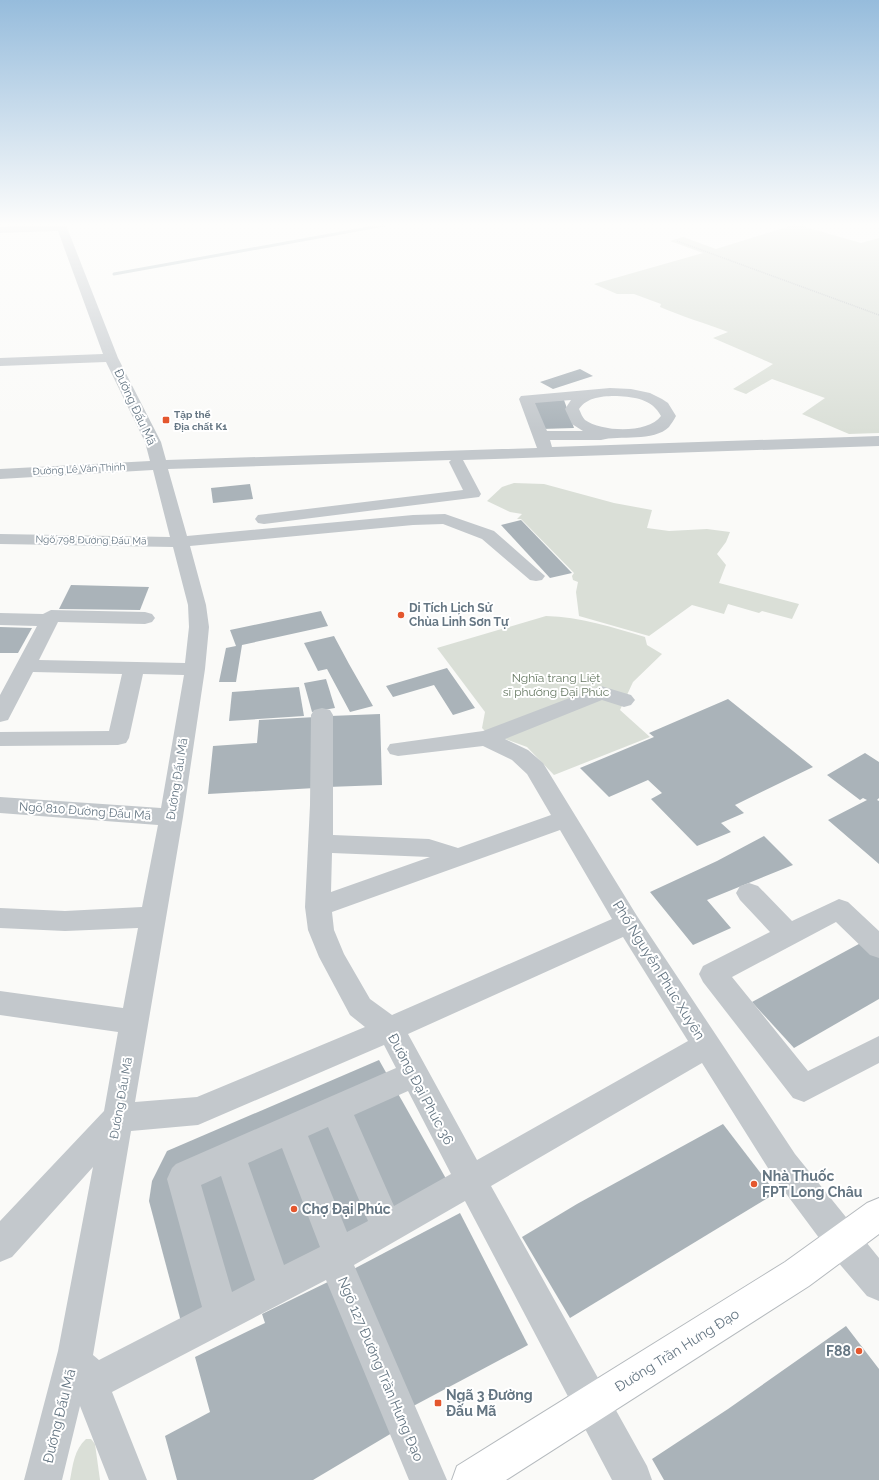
<svg xmlns="http://www.w3.org/2000/svg" width="879" height="1480" viewBox="0 0 879 1480" font-family="Raleway,sans-serif">
<style>
.green{fill:#dadfd7}
.lines{fill:none;stroke-linecap:round;stroke-linejoin:round}
.stream{stroke:#bbc7cb;stroke-width:3}
.building{fill:#aab3b9}
.major-casing{stroke:#b5babe;stroke-width:2}
.path{stroke:#bbbfc2;stroke-width:1.5;stroke-dasharray:1 1;stroke-linecap:butt}
.minor{fill:#c3c8cc;fill-rule:evenodd}
.major{fill:#fff;fill-rule:evenodd}
.poi-dot{fill:#e4572e;stroke:#fff;stroke-width:1.5}
.labels{text-anchor:middle;dominant-baseline:central;stroke-width:4;stroke-linejoin:round;paint-order:stroke}
.far-poi-label{font-size:10px;font-weight:bold;fill:#657683;stroke:#fff;text-anchor:start}
.far-street-label{font-size:10px;fill:#657683;stroke:#fff}
.street-label{font-size:12px;fill:#657683;stroke:#fff}
.poi-label{font-size:12px;font-weight:bold;fill:#657683;stroke:#fff;text-anchor:start}
.park-label{font-size:12px;fill:#687a64;stroke:#fff}
.near-street-label{font-size:14px;fill:#657683;stroke:#fff}
.near-poi-label{font-size:14px;font-weight:bold;fill:#657683;stroke:#fff;text-anchor:start}
</style>
<rect width="100%" height="100%" fill="#fafaf8"/>
<g class="green">
<path d="M 793,225 L 798,225 L 861,243 L 879,238 L 879,433 L 849,434 L 802,414 L 825,398 L 772,379 L 746,394 L 733,389 L 773,364 L 713,338 L 728,332 C 705,323 683,317 660,307 L 661,304 L 634,294 L 617,294 L 594,284 L 703,253 L 670,241 L 683,237 L 716,249 Z"/>
<path d="M 514,483 L 544,484 L 614,503 L 652,510 L 647,528 L 669,531 L 707,529 L 730,532 L 726,542 L 717,554 L 726,565 L 719,583 L 799,604 L 792,619 L 762,611 L 759,613 L 728,604 L 724,614 L 692,605 L 649,636 L 579,616 L 576,592 L 578,582 L 573,580 L 572,576 L 574,573 L 521,519 L 517,519 L 522,514 L 510,512 L 487,501 L 502,487 Z"/>
<path d="M 546,616 C 581,617 612,627 645,637 L 647,645 L 662,654 L 633,682 L 620,710 L 650,737 L 554,775 L 527,747 L 486,732 L 482,728 L 485,712 L 437,648 Z"/>
<path d="M 86,1439 L 91,1439 L 95,1444 L 100,1480 L 70,1480 C 73,1465 74,1450 86,1439 Z"/>
</g>
<g class="lines">
<path class="stream" d="M 114,274 L 385,225"/>
</g>
<g class="building">
<path d="M 580,369 L 593,376 L 553,389 L 540,382 Z"/>
<path d="M 564,400 L 574,428 L 541,429 L 532,401 Z"/>
<path d="M 250,484 L 253,499 L 213,503 L 211,488 Z"/>
<path d="M 521,520 L 572,573 L 550,578 L 501,525 Z"/>
<path d="M 71,585 L 149,587 L 140,610 L 59,609 Z"/>
<path d="M 321,611 L 328,626 L 242,645 L 236,682 L 219,682 L 226,648 L 236,646 L 230,630 Z"/>
<path d="M 0,627 L 32,628 L 18,653 L 0,653 Z"/>
<path d="M 334,636 L 349,664 L 373,706 L 350,712 L 327,669 L 318,671 L 304,643 Z"/>
<path d="M 447,668 L 475,708 L 453,715 L 434,685 L 393,697 L 386,686 Z"/>
<path d="M 326,679 L 335,708 L 312,712 L 304,683 Z"/>
<path d="M 299,687 L 304,716 L 229,721 L 232,692 Z"/>
<path d="M 728,699 L 813,767 L 735,805 L 744,813 L 721,823 L 731,832 L 697,846 L 651,799 L 662,793 L 648,780 L 609,797 L 580,768 L 654,737 L 649,733 Z"/>
<path d="M 380,714 L 382,785 L 328,787 L 330,716 Z"/>
<path d="M 316,717 L 315,788 L 208,794 L 213,746 L 257,743 L 259,720 Z"/>
<path d="M 865,753 L 879,762 L 879,798 L 877,800 L 879,801 L 879,864 L 828,820 L 867,800 L 863,798 L 860,800 L 827,775 Z"/>
<path d="M 764,836 L 793,865 L 707,900 L 731,928 L 693,945 L 650,892 L 717,861 Z"/>
<path d="M 868,939 L 879,949 L 879,999 L 794,1048 L 752,1002 Z"/>
<path d="M 379,1060 L 453,1191 L 184,1333 L 149,1201 L 152,1181 L 167,1151 Z"/>
<path d="M 723,1124 L 776,1193 L 570,1318 L 522,1237 L 577,1204 Z"/>
<path d="M 460,1213 L 528,1345 L 404,1411 L 346,1273 Z"/>
<path d="M 334,1279 L 397,1430 L 313,1480 L 177,1480 L 165,1436 L 210,1412 L 195,1357 L 265,1323 L 262,1314 Z"/>
<path d="M 846,1326 L 879,1369 L 879,1480 L 664,1480 L 652,1459 L 728,1409 Z"/>
</g>
<g class="lines">
<defs>
<path id="major" d="M 879,1198 L 879,1234 L 809,1286 L 506,1480 L 452,1480 L 457,1466 L 785,1262 L 867,1203 Z"/>
</defs>
<use href="#major" class="major-casing"/>
<path class="path" d="M 677,241 L 879,315"/>
<g class="minor">
<path d="M 66,225 L 118,358 L 161,442 L 166,460 L 537,448 L 519,399 L 521,396 L 610,388 L 631,389 L 650,393 L 662,399 L 668,403 L 676,416 C 674,420 671,424 669,427 C 654,442 619,435 601,440 L 550,440 L 552,447 L 879,436 L 879,446 L 463,460 L 481,494 L 479,497 L 264,524 L 258,523 L 255,519 L 258,515 L 463,490 L 449,462 L 451,460 L 168,469 L 187,536 L 413,515 L 445,514 L 494,531 L 545,576 L 542,580 L 536,581 L 530,580 L 482,539 L 443,524 L 413,525 L 190,546 L 206,605 L 209,627 L 205,669 L 183,817 L 135,1102 L 197,1097 L 365,1027 L 350,1015 L 319,957 L 308,930 L 305,907 L 310,805 L 311,715 L 314,710 L 322,708 L 330,710 L 333,715 L 333,835 L 429,839 L 458,848 L 551,815 L 527,774 L 512,760 L 483,746 L 398,756 L 390,754 L 387,749 L 390,744 L 483,731 L 601,686 L 631,695 L 635,700 L 631,705 L 624,707 L 602,700 L 505,739 L 528,750 L 543,763 L 637,916 L 795,1154 L 879,1258 L 879,1301 L 867,1296 L 831,1254 L 773,1176 L 702,1063 L 491,1186 L 647,1466 L 652,1480 L 612,1480 L 465,1201 L 354,1265 L 447,1480 L 409,1480 L 326,1280 L 112,1392 L 147,1480 L 109,1480 L 80,1406 L 62,1480 L 24,1480 L 58,1351 L 93,1167 L 12,1257 L 0,1262 L 0,1221 L 104,1111 L 118,1032 L 0,1015 L 0,991 L 123,1008 L 138,928 L 65,931 L 0,928 L 0,908 L 65,911 L 142,907 L 158,825 L 0,813 L 0,797 L 161,808 L 184,675 L 143,674 L 129,738 L 126,743 L 118,745 L 0,746 L 0,732 L 109,731 L 122,674 L 33,672 L 8,720 L 0,722 L 0,695 L 37,626 L 0,625 L 0,613 L 43,614 L 51,610 L 145,612 L 152,614 L 155,618 L 152,622 L 145,624 L 58,622 L 39,660 L 185,663 L 189,627 L 188,605 L 173,547 L 0,544 L 0,534 L 170,537 L 153,470 L 0,479 L 0,469 L 150,461 L 145,442 L 106,362 L 0,366 L 0,358 L 103,354 L 58,231 L 0,233 L 0,227 ZM 617,396 C 635,397 652,399 661,416 C 648,434 602,432 585,420 C 582,417 581,413 579,409 C 587,397 603,396 617,396 ZM 571,400 L 565,409 L 572,424 L 583,431 L 547,431 L 535,403 ZM 560,830 L 612,919 L 392,1015 L 370,999 L 344,954 L 334,930 L 332,912 ZM 332,853 L 429,857 L 430,857 L 331,892 ZM 623,937 L 688,1041 L 477,1160 L 408,1034 ZM 384,1045 L 396,1068 L 176,1164 L 172,1168 L 167,1179 L 202,1307 L 99,1360 L 93,1355 L 131,1131 L 198,1125 ZM 408,1091 L 451,1174 L 394,1206 L 354,1115 ZM 328,1127 L 368,1221 L 347,1232 L 308,1136 ZM 282,1148 L 320,1247 L 284,1265 L 248,1163 ZM 221,1176 L 255,1280 L 232,1292 L 201,1185 Z"/>
<path d="M 749,883 L 758,886 L 792,921 L 839,899 L 848,902 L 879,931 L 879,958 L 870,955 L 836,922 L 732,977 L 808,1071 L 879,1036 L 879,1063 L 804,1102 L 793,1098 L 703,982 L 699,974 L 703,966 L 770,932 L 740,900 L 736,893 L 740,886 Z"/>
</g>
<use href="#major" class="major"/>
</g>
<linearGradient id="sky" x2="0" y2="1"><stop stop-color="#96bcdc"/><stop offset="0.52" stop-color="#fdfdfc"/><stop offset="1" stop-color="#fdfdfc" stop-opacity="0"/></linearGradient>
<rect width="879" height="432" fill="url(#sky)"/>
<g class="poi-dot">
<rect x="162" y="416" width="8" height="8" rx="2"/>
<circle cx="401" cy="615" r="4"/>
<circle cx="754" cy="1184" r="4"/>
<circle cx="294" cy="1209" r="4"/>
<circle cx="859" cy="1351" r="4"/>
<rect x="434" y="1399" width="8" height="8" rx="2"/>
</g>
<g class="labels">
<g class="far-poi-label">
<text x="174" y="414">Tập thể<tspan x="174" dy="12">Địa chất K1</tspan></text>
</g>
<g class="far-street-label">
<text transform="translate(79 469) rotate(-3)">Đường Lê Văn Thịnh</text>
<text transform="translate(91 540) rotate(1)">Ngõ 798 Đường Đấu Mã</text>
</g>
<g class="street-label">
<text transform="translate(135 407) rotate(65)">Đường Đấu Mã</text>
<text transform="translate(177 779) rotate(-81)">Đường Đấu Mã</text>
<text transform="translate(85 811) rotate(4)">Ngõ 810 Đường Đấu Mã</text>
<text transform="translate(121 1098) rotate(-80)">Đường Đấu Mã</text>
</g>
<g class="poi-label">
<text x="409" y="608">Di Tích Lịch Sử<tspan x="409" dy="14">Chùa Linh Sơn Tự</tspan></text>
</g>
<g class="park-label">
<text x="556" y="678">Nghĩa trang Liệt<tspan x="556" dy="14">sĩ phường Đại Phúc</tspan></text>
</g>
<g class="near-street-label">
<text transform="translate(659 970) rotate(58)">Phố Nguyễn Phúc Xuyên</text>
<text transform="translate(421 1089) rotate(62)">Đường Đại Phúc 36</text>
<text transform="translate(677 1350) rotate(-32)">Đường Trần Hưng Đạo</text>
<text transform="translate(381 1369) rotate(67)">Ngõ 127 Đường Trần Hưng Đạo</text>
<text transform="translate(59 1416) rotate(-76)">Đường Đấu Mã</text>
</g>
<g class="near-poi-label">
<text x="762" y="1176">Nhà Thuốc<tspan x="762" dy="16">FPT Long Châu</tspan></text>
<text x="302" y="1209">Chợ Đại Phúc</text>
<text x="851" y="1351" text-anchor="end">F88</text>
<text x="446" y="1395">Ngã 3 Đường<tspan x="446" dy="16">Đấu Mã</tspan></text>
</g>
</g>
</svg>
